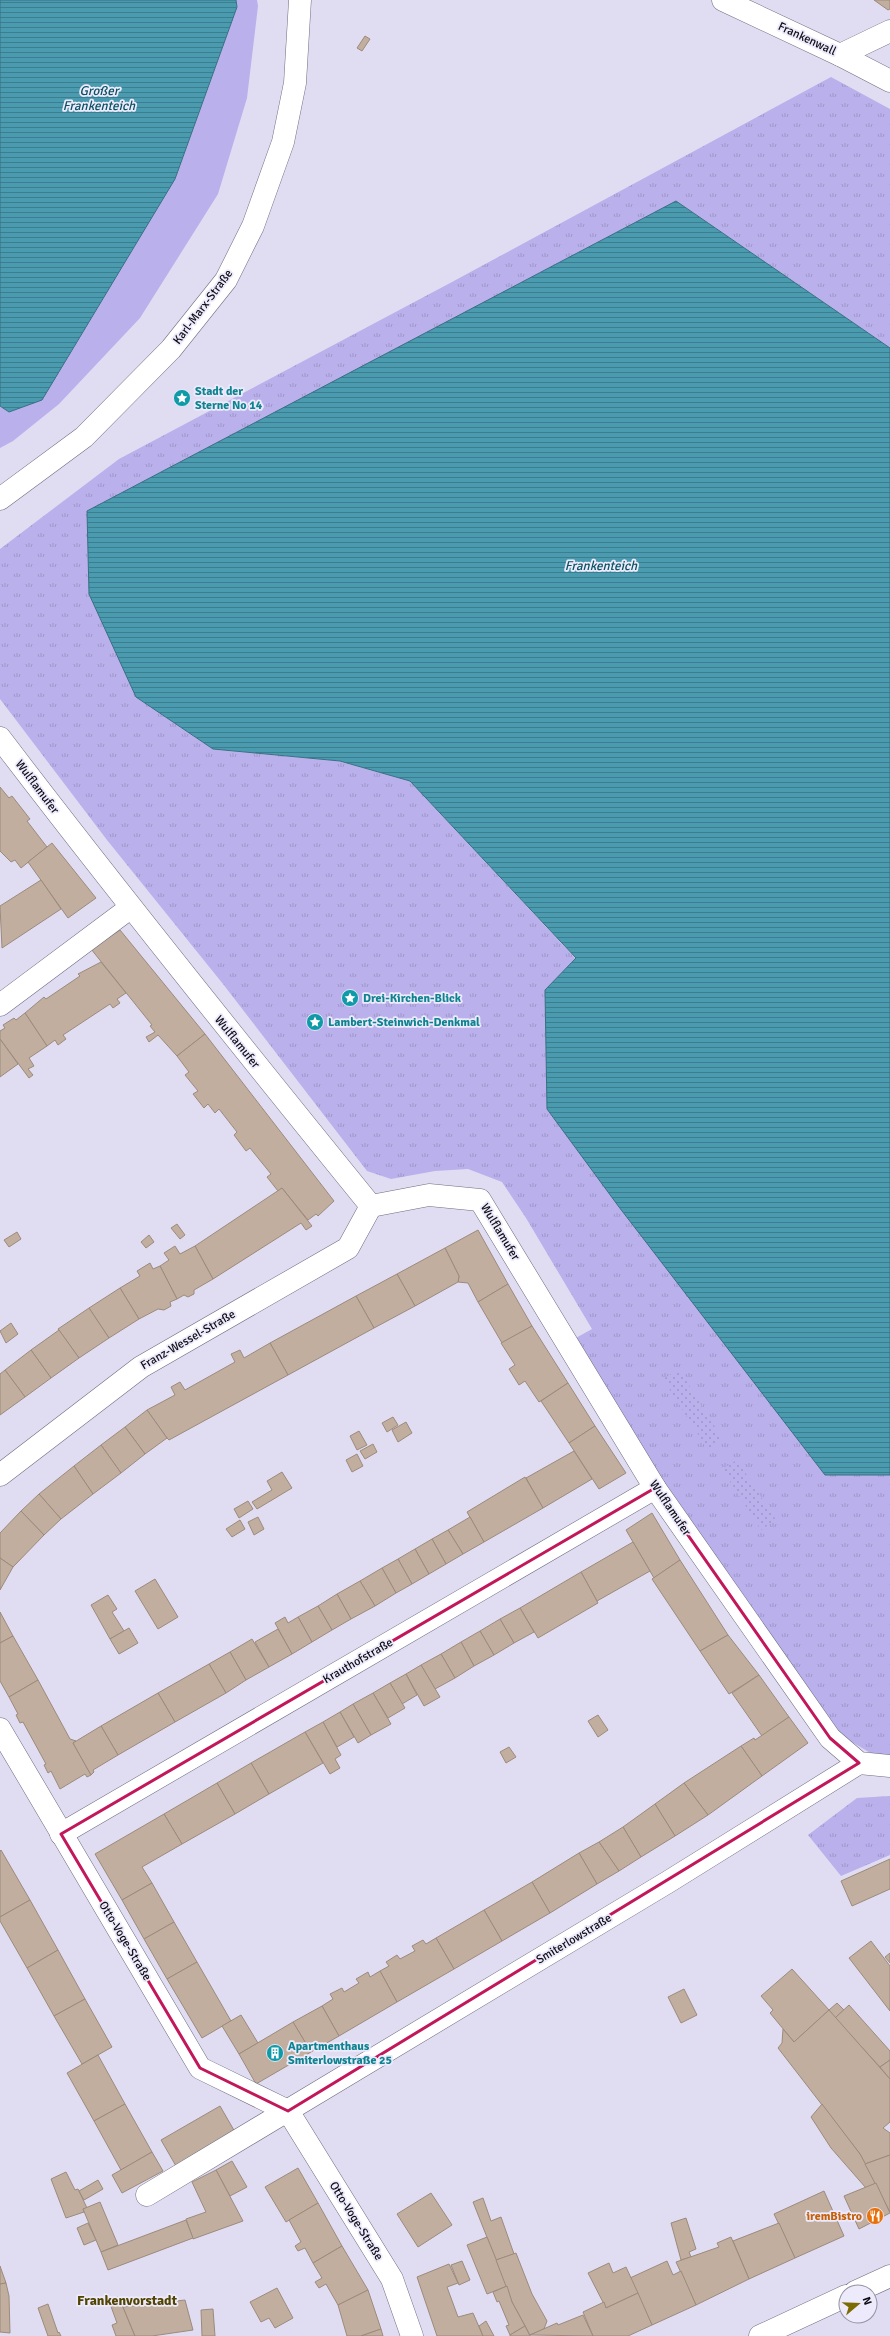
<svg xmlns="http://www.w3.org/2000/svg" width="890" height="2336" font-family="Signika,sans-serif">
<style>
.grass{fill:#bab0eb}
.park{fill:url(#park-tufts)}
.garden{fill:url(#garden-dots)}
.water{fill:url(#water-rules);stroke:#387182}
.building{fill:#c1ae9f;stroke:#9c8a7c}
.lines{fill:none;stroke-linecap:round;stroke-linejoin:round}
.street-casing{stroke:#6f6c80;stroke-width:23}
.secondary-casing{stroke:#6f6c80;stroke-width:23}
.street{stroke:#fff;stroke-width:22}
.secondary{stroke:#fff;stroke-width:22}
.marked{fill:none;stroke:#c2185b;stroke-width:3;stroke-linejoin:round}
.labels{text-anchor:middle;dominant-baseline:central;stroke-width:3.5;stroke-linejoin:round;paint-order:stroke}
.street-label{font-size:12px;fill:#0f0e15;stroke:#edeafc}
.culture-label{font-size:12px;font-weight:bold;fill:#0d838f;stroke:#edeafc;text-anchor:start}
.food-label{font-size:12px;font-weight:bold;fill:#c56008;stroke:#edeafc;text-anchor:end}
.water-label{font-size:13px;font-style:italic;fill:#0a5261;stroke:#edeafc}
.quarter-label{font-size:14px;font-weight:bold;fill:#504400;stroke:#edeafc}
</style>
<defs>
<pattern id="park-tufts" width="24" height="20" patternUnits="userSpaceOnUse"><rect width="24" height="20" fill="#bab0eb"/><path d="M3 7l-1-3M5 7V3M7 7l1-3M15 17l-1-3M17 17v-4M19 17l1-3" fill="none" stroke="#9f96c9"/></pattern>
<pattern id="garden-dots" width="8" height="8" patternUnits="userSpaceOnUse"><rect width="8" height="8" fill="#bab0eb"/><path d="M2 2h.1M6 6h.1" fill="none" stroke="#9f96c9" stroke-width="1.8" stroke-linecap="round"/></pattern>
<pattern id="water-rules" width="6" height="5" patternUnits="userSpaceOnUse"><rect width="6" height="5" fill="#4a9bb0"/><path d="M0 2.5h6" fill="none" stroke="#3c7d8e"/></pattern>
</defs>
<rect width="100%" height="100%" fill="#e0ddf3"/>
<polygon class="grass" points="236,0 257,0 258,6 247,98 218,194 140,318 59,404 13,441 0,448 0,406 9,412 175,179 237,7"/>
<g class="park">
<polygon points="831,77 890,109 890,348 676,201 213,749 340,761 410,781 576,959 825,1475 890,1475 890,1756 877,1757 832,1730 660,1495 574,1339 592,1329 526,1218 502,1182 468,1169 435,1171 391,1179 367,1171 223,984 107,840 0,699 0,549 119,459 452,282"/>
<polygon points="890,1796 890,1855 841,1876 808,1835 857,1798"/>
</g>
<g class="garden">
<polygon points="679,1369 723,1440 708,1450 663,1379"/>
<polygon points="737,1460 776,1520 761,1530 722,1469"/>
</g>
<g class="water">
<polygon points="0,0 236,0 237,7 175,179 42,400 9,412 0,406"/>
<polygon points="676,201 890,348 890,1475 825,1475 619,1207 547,1109 545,990 576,958 410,781 340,761 213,749 136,697 89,594 87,511"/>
</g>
<g class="building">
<polygon points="874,0 890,0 890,9 888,10"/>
<polygon points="365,36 370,39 362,51 357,48"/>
<polygon points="0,787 9,798 12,796 30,819 27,821 47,847 21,868 15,860 11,862 0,851"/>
<polygon points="52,843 96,898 68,918 28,862"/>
<polygon points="41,880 61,909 2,948 0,906"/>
<polygon points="120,930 205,1034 177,1056 158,1035 149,1042 146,1037 155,1032 150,1026 152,1025 91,949"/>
<polygon points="101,962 126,993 117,999 120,1003 113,1008 110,1004 63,1035 66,1039 58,1045 55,1040 47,1046 25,1013 44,997 46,999 80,976 78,974"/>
<polygon points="25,1013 47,1046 29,1058 34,1066 28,1069 33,1075 29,1078 0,1039 0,1031 5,1028 3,1025 14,1018 16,1020"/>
<polygon points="205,1034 334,1201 318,1216 316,1214 308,1220 282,1188 278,1191 267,1177 271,1174 250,1148 246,1151 234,1135 237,1132 219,1109 215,1113 208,1104 204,1108 193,1094 198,1091 185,1075 189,1072 177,1056"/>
<polygon points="0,1039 18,1064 0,1077"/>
<polygon points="282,1188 312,1226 306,1230 301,1223 213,1279 195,1246"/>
<polygon points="177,1224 185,1235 180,1239 171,1228"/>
<polygon points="478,1230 508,1284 478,1302 468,1283 458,1282 459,1276 445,1248"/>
<polygon points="17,1232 21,1239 9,1247 4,1240"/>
<polygon points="149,1235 154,1242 146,1248 141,1242"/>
<polygon points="175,1246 180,1254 195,1246 213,1279 194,1290 194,1294 188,1297 184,1295 177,1299 160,1266 169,1260 164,1253"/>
<polygon points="445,1248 459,1276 458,1282 415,1306 397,1274"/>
<polygon points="150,1263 153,1269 160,1266 177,1299 170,1302 171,1306 164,1310 158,1309 139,1319 120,1288 140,1276 137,1271"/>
<polygon points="397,1274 415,1306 374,1328 356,1296"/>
<polygon points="508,1284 532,1326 502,1343 478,1302"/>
<polygon points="120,1288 139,1319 109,1338 89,1308"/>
<polygon points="356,1296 374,1328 288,1375 270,1343"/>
<polygon points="89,1308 109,1338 79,1358 58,1329"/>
<polygon points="11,1323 18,1334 6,1343 0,1331"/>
<polygon points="532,1326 568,1383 539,1402 525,1381 519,1385 509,1369 515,1365 501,1343"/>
<polygon points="59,1330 79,1358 51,1378 31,1350"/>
<polygon points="270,1343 288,1375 169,1440 167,1438 147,1410 175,1395 171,1387 180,1382 185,1390 235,1362 231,1354 240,1350 244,1358"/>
<polygon points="31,1350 51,1378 25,1397 5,1370"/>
<polygon points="5,1370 25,1397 0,1415 0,1374"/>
<polygon points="568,1383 595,1426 569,1443 541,1401"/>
<polygon points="147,1410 167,1438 145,1454 125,1427"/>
<polygon points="393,1417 398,1425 387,1432 382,1423"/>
<polygon points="406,1422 412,1433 398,1442 392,1430"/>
<polygon points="595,1426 626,1473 599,1489 569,1443"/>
<polygon points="125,1427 145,1454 121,1473 101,1445"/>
<polygon points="359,1431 367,1445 357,1450 350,1436"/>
<polygon points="373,1444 377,1452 365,1459 360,1451"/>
<polygon points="101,1445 121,1473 93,1494 74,1466"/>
<polygon points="574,1451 592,1479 543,1508 526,1478"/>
<polygon points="357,1454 363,1466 352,1472 346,1460"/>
<polygon points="74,1466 93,1494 61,1519 39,1494"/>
<polygon points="282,1472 292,1488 257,1509 252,1502 272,1490 267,1481"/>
<polygon points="525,1477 543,1508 484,1542 467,1512"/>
<polygon points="39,1494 61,1519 44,1535 21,1511"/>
<polygon points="248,1501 253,1509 239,1518 234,1509"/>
<polygon points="21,1511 44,1535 13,1567 0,1558 0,1533"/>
<polygon points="652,1513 680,1560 654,1578 626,1530"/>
<polygon points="258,1517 264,1529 254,1535 248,1522"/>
<polygon points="470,1517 484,1542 463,1554 448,1530"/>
<polygon points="240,1520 245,1529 232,1537 226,1529"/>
<polygon points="448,1530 463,1554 446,1564 432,1539"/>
<polygon points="432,1539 446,1564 429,1574 415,1549"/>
<polygon points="633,1542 650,1571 597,1601 581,1572"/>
<polygon points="415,1549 429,1574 412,1584 398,1559"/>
<polygon points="0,1558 13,1567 0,1590"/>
<polygon points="398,1559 412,1584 396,1593 382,1568"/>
<polygon points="680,1560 728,1635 700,1651 652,1579"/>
<polygon points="382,1568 396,1593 375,1606 360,1581"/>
<polygon points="581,1572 598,1603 538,1638 520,1608"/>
<polygon points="155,1579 178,1617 158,1629 135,1591"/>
<polygon points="360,1581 375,1606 351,1619 337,1594"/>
<polygon points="337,1594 351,1619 332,1630 318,1606"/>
<polygon points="108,1595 117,1609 112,1612 124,1631 110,1639 91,1605"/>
<polygon points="318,1606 332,1630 312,1642 298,1617"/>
<polygon points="520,1608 534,1632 514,1643 500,1619"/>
<polygon points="0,1612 13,1636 0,1643"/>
<polygon points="285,1617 288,1623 298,1617 312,1642 292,1654 275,1623"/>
<polygon points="500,1619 514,1643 494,1655 480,1631"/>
<polygon points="129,1628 138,1643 119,1654 110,1639"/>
<polygon points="278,1629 292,1654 269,1667 255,1642"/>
<polygon points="480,1631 494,1655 474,1666 461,1642"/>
<polygon points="728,1635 759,1675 729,1694 700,1651"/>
<polygon points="13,1636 38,1680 9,1697 0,1681 0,1643"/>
<polygon points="252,1639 269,1667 246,1680 230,1652"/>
<polygon points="461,1642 474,1666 455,1678 441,1654"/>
<polygon points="230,1652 246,1680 226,1693 209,1664"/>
<polygon points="441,1654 455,1678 435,1689 421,1665"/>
<polygon points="209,1664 226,1693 175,1722 158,1693"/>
<polygon points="421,1665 440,1697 424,1706 406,1674"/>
<polygon points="406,1674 417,1695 402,1704 390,1683"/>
<polygon points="759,1675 789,1717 762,1736 732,1693"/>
<polygon points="38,1680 70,1739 76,1741 73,1743 91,1775 87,1777 85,1774 60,1789 51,1771 48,1773 44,1765 46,1764 23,1722 20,1723 16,1715 18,1714 9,1697"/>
<polygon points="390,1683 405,1708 388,1718 373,1693"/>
<polygon points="158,1693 175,1722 118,1755 101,1726"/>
<polygon points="373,1693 391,1724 371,1735 353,1704"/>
<polygon points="353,1704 371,1735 358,1743 340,1712"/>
<polygon points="340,1712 354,1737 337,1747 323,1722"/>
<polygon points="598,1715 608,1730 598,1737 588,1721"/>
<polygon points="789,1717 808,1743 762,1776 741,1746 754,1738 755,1740"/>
<polygon points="323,1722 341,1755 335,1759 340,1768 330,1774 305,1732"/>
<polygon points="101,1726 118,1755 93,1770 94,1772 91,1775 73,1743"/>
<polygon points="305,1732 323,1763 269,1794 251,1763"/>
<polygon points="741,1746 762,1776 708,1815 684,1783"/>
<polygon points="509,1747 516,1757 506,1763 500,1752"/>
<polygon points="251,1763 269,1794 235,1814 217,1783"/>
<polygon points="217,1783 235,1814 182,1844 164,1814"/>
<polygon points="684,1783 708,1815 675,1836 655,1804"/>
<polygon points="655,1804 675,1836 641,1857 623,1827"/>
<polygon points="164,1814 182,1844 142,1867 152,1883 122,1900 95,1854"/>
<polygon points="623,1827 641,1857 619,1871 599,1842"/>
<polygon points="599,1842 619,1871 597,1884 579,1853"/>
<polygon points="1,1850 30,1900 0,1917 0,1851"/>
<polygon points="579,1853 597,1884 550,1913 532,1882"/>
<polygon points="890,1859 890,1889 852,1906 841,1881"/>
<polygon points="532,1882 550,1913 502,1941 484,1910"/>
<polygon points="152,1883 174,1922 144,1939 122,1900"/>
<polygon points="30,1900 58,1950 27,1968 0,1921 0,1917"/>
<polygon points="484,1910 502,1941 454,1969 436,1938"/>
<polygon points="174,1922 197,1962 167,1979 144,1939"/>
<polygon points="436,1938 454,1969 397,2002 380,1971 389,1966 386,1962 397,1955 400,1959 415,1951 412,1946 423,1940 426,1944"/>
<polygon points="871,1941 890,1966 890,2011 849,1958"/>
<polygon points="58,1950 85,1999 54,2016 27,1968"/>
<polygon points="890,1953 890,1963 885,1957"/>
<polygon points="197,1962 231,2021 202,2038 167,1979"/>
<polygon points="792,1969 829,2010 794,2042 770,2013 773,2010 761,1996"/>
<polygon points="380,1971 397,2002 339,2036 322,2006 333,1999 330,1994 342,1988 344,1992 359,1983 356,1979 368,1972 370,1977"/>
<polygon points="684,1989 697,2015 681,2023 668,1997"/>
<polygon points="85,1999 112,2047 82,2064 54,2016"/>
<polygon points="837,2003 844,2010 835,2018 829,2010"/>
<polygon points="849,2005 890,2051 890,2060 880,2067 835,2018"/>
<polygon points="322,2006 339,2036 311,2052 293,2022"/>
<polygon points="829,2010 890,2079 890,2122 883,2128 890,2133 890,2155 865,2164 860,2154 778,2048 782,2043 783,2029 794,2042"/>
<polygon points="241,2015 258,2043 239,2054 222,2026"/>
<polygon points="293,2022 311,2052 256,2084 239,2054"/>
<polygon points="98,2055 125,2104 94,2121 67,2073"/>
<polygon points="890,2060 890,2079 880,2067"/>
<polygon points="125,2104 152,2152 121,2170 94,2121"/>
<polygon points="822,2104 860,2154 876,2183 866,2188 831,2148 811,2117"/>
<polygon points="220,2106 235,2132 176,2166 161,2140"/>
<polygon points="152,2152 163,2171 122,2193 112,2175"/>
<polygon points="890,2155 890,2212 865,2164"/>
<polygon points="232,2161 247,2187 230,2196 216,2170"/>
<polygon points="298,2168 318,2203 286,2222 265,2187"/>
<polygon points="216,2170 243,2221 193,2239 186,2219 206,2212 192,2182"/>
<polygon points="66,2172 75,2190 78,2189 87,2208 83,2209 84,2212 66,2218 51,2179"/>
<polygon points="98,2180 103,2189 84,2200 79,2191"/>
<polygon points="876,2183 890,2213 859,2229 844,2196"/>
<polygon points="824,2191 844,2236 795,2258 774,2214"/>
<polygon points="431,2193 452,2225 418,2247 397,2214"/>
<polygon points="483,2198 491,2221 501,2217 514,2254 496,2260 473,2202"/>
<polygon points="100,2202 118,2245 101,2252 83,2209"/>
<polygon points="318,2203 342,2246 313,2263 305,2248 298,2251 295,2246 301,2242 289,2220"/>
<polygon points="686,2218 696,2249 689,2252 691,2257 681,2260 671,2223"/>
<polygon points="186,2220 193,2238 108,2270 101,2252"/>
<polygon points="88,2223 96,2240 84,2245 77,2228"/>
<polygon points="779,2223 795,2258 749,2279 733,2241"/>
<polygon points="487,2237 507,2286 487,2294 467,2245"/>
<polygon points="731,2237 749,2279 696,2305 676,2262 719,2247 717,2243"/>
<polygon points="342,2246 368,2290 338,2305 326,2284 319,2288 315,2282 322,2278 313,2263"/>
<polygon points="516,2253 532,2294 547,2321 544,2329 530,2335 512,2302 496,2260"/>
<polygon points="462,2261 470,2280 459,2285 451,2265"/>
<polygon points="667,2261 673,2275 681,2271 696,2305 652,2325 630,2278"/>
<polygon points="609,2263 613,2273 626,2267 638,2293 606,2308 588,2273"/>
<polygon points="449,2264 458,2283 447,2287 458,2317 473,2313 483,2336 437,2336 417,2277"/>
<polygon points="0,2266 6,2283 0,2284"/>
<polygon points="6,2283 9,2296 10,2333 0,2332 0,2284"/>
<polygon points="507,2286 512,2302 525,2326 510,2335 506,2326 509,2325 499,2301 497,2302 493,2292"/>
<polygon points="277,2288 293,2318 275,2328 269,2318 261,2322 250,2302"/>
<polygon points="368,2290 381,2329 361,2336 347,2336 338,2305"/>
<polygon points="638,2293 652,2325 628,2336 593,2336 583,2312 604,2302 606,2308"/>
<polygon points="118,2297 123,2307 135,2336 116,2336 112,2325 117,2323 109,2301"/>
<polygon points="185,2300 193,2330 152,2336 135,2336 123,2307"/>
<polygon points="48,2304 58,2333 59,2332 61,2336 48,2336 38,2308"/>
<polygon points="213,2309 215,2336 202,2336 201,2310"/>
<polygon points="583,2315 593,2336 530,2335 557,2323 558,2325"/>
<polygon points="486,2321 494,2336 483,2336 479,2326"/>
<polygon points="525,2326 530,2336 510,2336 510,2335"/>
<polygon points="381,2329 383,2336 361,2336"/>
</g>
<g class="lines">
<g class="street-casing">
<g id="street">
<polyline points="840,55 890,31"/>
<path d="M 0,738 C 121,897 246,1052 371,1206 L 429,1195 L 480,1200 L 655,1488 L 830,1738 L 859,1763 L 890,1766"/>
<polyline points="0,1005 130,908"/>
<polyline points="0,1475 141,1367 348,1248 371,1206"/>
<polyline points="0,1729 200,2068 288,2111 392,2279 412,2336"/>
<polyline points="61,1834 655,1488"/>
<polyline points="147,2195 668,1882 859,1763"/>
</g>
</g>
<g class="secondary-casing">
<g id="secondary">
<polyline points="723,0 840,55 890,81"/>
<polyline points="0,499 84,437 171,349 226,280 253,226 283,142 295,83 300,0"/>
<polyline points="855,2292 890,2276"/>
<polyline points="760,2336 846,2296"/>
</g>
</g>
<use href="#street" class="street"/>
<use href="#secondary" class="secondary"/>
</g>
<path class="marked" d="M 655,1488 L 830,1738 L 859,1763 L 288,2111 L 200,2068 L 61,1834 Z"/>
<defs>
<g id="sight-disc" transform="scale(0.9)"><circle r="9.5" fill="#0f9aa8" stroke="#edeafc"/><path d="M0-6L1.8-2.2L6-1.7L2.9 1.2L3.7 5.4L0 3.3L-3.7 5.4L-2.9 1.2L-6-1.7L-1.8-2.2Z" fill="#fff"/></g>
<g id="building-disc" transform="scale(0.9)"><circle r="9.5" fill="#0f9aa8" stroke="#edeafc"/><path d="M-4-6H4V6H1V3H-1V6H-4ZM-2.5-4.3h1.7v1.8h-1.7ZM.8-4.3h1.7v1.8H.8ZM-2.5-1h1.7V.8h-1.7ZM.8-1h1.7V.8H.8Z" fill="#fff"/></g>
<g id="restaurant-disc" transform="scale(0.9)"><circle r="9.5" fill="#e8710a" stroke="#edeafc"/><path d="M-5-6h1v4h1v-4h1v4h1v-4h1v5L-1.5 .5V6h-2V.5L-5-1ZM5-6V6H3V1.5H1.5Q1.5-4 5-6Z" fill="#fff"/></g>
</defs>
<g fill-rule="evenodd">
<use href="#sight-disc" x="182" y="398"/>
<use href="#sight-disc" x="350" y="998"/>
<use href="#sight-disc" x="315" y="1022"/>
<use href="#building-disc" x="275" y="2053"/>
<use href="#restaurant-disc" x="875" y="2216"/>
</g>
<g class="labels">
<g class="street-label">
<text transform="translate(807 39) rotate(25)">Frankenwall</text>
<text transform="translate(203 307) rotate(-53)">Karl-Marx-Straße</text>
<text transform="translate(37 787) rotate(53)">Wulflamufer</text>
<text transform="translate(237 1042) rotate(51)">Wulflamufer</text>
<text transform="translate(500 1232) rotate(59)">Wulflamufer</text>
<text transform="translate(188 1340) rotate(-30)">Franz-Wessel-Straße</text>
<text transform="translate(670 1508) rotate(56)">Wulflamufer</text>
<text transform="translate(358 1661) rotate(-30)">Krauthofstraße</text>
<text transform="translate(574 1939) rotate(-31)">Smiterlowstraße</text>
<text transform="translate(125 1941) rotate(59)">Otto-Voge-Straße</text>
<text transform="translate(356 2221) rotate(58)">Otto-Voge-Straße</text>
</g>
<g class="culture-label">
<text x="195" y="391">Stadt der<tspan x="195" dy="14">Sterne No 14</tspan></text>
<text x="363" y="998">Drei-Kirchen-Blick</text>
<text x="328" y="1022">Lambert-Steinwich-Denkmal</text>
<text x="288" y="2046">Apartmenthaus<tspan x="288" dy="14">Smiterlowstraße 25</tspan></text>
</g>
<g class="food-label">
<text x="862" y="2216">iremBistro</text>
</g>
<g class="water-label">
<text x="99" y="91">Großer<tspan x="99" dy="15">Frankenteich</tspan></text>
<text x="601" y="566">Frankenteich</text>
</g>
<g class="quarter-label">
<text x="127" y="2300">Frankenvorstadt</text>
</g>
</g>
<g transform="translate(858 2304) rotate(71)"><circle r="19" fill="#edeafc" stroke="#9492a0"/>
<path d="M0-3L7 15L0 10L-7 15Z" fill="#7c6b03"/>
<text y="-6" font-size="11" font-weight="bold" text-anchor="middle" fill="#0f0e15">N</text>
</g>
</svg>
